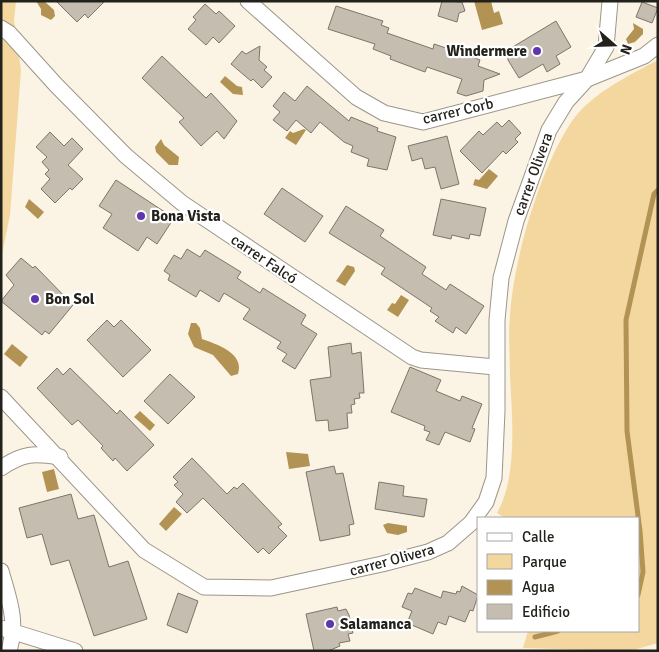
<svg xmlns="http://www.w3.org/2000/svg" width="659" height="652" font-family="Signika,sans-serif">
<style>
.green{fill:#f3d79f}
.water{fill:#b29354}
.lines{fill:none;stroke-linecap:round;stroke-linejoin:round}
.stream{stroke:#b29354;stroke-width:5}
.building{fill:#c4bdb0;stroke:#7c7569}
.street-casing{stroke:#9c9689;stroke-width:17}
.street{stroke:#fff;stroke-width:15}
.poi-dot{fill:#6036ae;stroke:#fff;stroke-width:2}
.labels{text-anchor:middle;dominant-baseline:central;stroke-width:4.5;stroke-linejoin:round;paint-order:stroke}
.poi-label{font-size:15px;font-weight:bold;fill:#23211b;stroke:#fff;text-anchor:start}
.street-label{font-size:15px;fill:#23211b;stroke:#fff}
</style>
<rect width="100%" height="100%" fill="#fbf4e5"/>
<g class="green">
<polygon points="1,1 16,1 14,20 21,70 10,215 1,259"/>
<path d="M 658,60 L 658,643 L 630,651 L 523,648 L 528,631 L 638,631 L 638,518 L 505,518 L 497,513 C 518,476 512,418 510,375 C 510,356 508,335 510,315 C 514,257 540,169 572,121 C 592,93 628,76 658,60 Z"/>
</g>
<g class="water">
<polygon points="36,1 44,1 54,10 55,16 51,20 41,15 41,9"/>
<polygon points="474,1 491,1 494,13 499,11 503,24 482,30"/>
<polygon points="633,23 643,29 643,34 635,42 628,44 626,39 634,29"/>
<polygon points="225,76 237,86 242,87 243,95 233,94 220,82"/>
<polygon points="304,129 306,130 296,145 285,138 290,131 293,133"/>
<polygon points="161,139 164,145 179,157 178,165 169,165 156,152 155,147"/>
<polygon points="489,169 498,176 487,189 473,185 475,179 479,180"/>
<polygon points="29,199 44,212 38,219 25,207"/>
<polygon points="347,265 354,267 355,271 345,286 336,281"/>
<polygon points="401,295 409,300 398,317 387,310 392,303 395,304"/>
<path d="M 191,323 L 196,323 L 200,328 L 202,339 C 216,344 245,353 238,374 L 231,376 L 213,355 L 194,347 L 188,334 Z"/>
<polygon points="12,344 28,357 20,367 4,354"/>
<polygon points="140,411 155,425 150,431 134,417"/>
<polygon points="286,452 308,454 310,466 289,469"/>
<polygon points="54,469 59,489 47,492 42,472"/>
<polygon points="174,507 182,514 166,531 159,524"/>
<polygon points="388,523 407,526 407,532 398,535 387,533 383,525"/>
</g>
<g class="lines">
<g class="stream">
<polyline points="638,595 643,572 640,531 627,431 626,320 654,194 658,190"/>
<polyline points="535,637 558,631"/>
</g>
</g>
<g class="building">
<polygon points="56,1 105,1 88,18 85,14 77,22"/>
<polygon points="442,1 462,2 465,11 459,13 457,22 438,16"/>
<polygon points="642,2 658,8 652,23 636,17"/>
<polygon points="205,4 216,14 219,11 235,26 219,43 213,37 206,45 188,29 196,20 193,17"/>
<polygon points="336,6 383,21 381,25 389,28 387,33 433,49 434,44 470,56 480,60 478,66 500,74 484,80 483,91 466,96 457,93 462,79 427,67 425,72 390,59 391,56 373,49 375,44 328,29"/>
<polygon points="556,21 571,47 556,56 560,64 547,72 543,64 519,78 508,60 508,54 511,48"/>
<polygon points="260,46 259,60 267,67 264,70 272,77 262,88 253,79 251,81 231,64 242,51 246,54"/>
<polygon points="162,56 206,98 211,93 237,121 224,139 217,131 201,146 179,122 184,118 142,78"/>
<polygon points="307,86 349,121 351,117 378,128 377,131 396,137 387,170 367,166 369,159 351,152 353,146 344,142 320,122 311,133 296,120 287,131 273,120 280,112 273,106 284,92 295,101"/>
<polygon points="509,120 521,133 515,139 518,142 506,154 503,151 482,173 460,151 479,131 483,135 497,122 502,127"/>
<polygon points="50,132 64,146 72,138 83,149 68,165 83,179 72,190 70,188 55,203 41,189 50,179 45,174 49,170 42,162 47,157 36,147"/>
<polygon points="447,136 459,184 441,189 435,167 425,169 422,158 412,161 408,146"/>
<polygon points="116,180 174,218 157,244 147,237 138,251 103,228 112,214 99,206"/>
<polygon points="282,188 323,216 305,242 264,214"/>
<polygon points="441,199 486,208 480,236 470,234 469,239 452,235 451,239 433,235"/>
<polygon points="346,206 384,230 380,236 426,267 422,274 446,290 450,284 484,306 466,334 456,327 453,333 435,321 439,317 430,311 432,308 381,274 385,268 329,233"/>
<polygon points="187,249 200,257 205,250 241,272 237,278 260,293 263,288 306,315 301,324 317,334 295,369 282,361 287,354 277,348 281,342 243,319 250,309 224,293 219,302 200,290 196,297 168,280 170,275 164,271 174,255 181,259"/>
<polygon points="21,258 33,268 35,266 73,305 49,334 45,331 42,335 1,301 14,285 6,275"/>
<polygon points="107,320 114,327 121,320 151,350 123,377 87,340"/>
<polygon points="351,343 352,354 361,352 364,393 359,393 360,398 354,399 355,404 351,405 352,413 347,413 348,428 329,431 328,420 316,421 310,380 331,377 328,347"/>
<polygon points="410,367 441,380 436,391 460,401 462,396 482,404 472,428 475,429 470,442 445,432 439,445 426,440 430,432 424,430 425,426 391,412"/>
<polygon points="57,368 63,375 70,368 117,414 120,410 154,445 127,471 115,458 113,461 101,448 103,446 78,420 72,425 37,388"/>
<polygon points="170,374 195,397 168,424 144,401"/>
<polygon points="192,458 227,494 234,487 237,489 243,483 282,524 278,527 287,536 269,554 263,548 258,553 203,498 187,513 176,502 183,494 174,485 178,482 173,477"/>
<polygon points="334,466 336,474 343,473 354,524 349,525 350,535 320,541 306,472"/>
<polygon points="379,482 404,486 403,496 427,499 424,517 375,509"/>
<polygon points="71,494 78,519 94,515 109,567 128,561 147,619 94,636 69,560 51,565 42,534 27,538 19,508"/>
<polygon points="462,586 478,595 473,611 470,610 465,622 449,616 446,625 438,622 433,634 407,623 412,611 402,607 408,593 412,594 415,588 441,598 443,591 456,594 457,591 460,592"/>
<polygon points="178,593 198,601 187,633 167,625"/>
<polygon points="337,607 338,611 346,609 349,615 353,633 348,634 350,641 339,643 340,646 328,651 314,651 306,614"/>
</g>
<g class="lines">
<g class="street-casing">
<g id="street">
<polyline points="248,1 356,97 384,113 423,122 587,79 644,56 658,45"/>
<polyline points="1,28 9,33 56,85 126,156 182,203 412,357 421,360 495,367"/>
<polyline points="1,397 144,550 204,587 271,588 382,564 428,552 448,543 471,523 486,502 494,478 497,411 497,320 501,278 516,221 549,130 566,102 587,79 606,47 610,1"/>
<path d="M 1,468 C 23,453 34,453 60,457"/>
<path d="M 1,571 C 9,600 18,620 9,651"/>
<polyline points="1,628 75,651"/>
</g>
</g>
<use href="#street" class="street"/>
</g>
<g class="poi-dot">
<circle cx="537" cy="51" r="5"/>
<circle cx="141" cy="216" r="5"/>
<circle cx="35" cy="299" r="5"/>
<circle cx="330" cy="624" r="5"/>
</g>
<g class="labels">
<g class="poi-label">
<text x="527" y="51" text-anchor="end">Windermere</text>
<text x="151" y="216">Bona Vista</text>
<text x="45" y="299">Bon Sol</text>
<text x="340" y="624">Salamanca</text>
</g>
<g class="street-label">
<text transform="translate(458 111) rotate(-13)">carrer Corb</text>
<text transform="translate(533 174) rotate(-70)">carrer Olivera</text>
<text transform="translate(264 259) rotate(34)">carrer Falcó</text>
<text transform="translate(392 560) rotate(-15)">carrer Olivera</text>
</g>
</g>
<rect width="659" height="652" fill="none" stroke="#23211b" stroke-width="5"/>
<rect x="477" y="517" width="162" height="115" fill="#ffffff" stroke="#a7a6a4"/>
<rect x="487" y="533" width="25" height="8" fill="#ffffff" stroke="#a7a6a4"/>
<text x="522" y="542" font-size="15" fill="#23211b">Calle</text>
<rect x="487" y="554" width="25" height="15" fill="#f3d79f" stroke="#a7a6a4"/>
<text x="522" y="567" font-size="15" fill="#23211b">Parque</text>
<rect x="487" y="580" width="25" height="15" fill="#b29354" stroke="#a7a6a4"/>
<text x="522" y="592" font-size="15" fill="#23211b">Agua</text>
<rect x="487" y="604" width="25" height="15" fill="#c4bdb0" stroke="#a7a6a4"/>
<text x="522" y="617" font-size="15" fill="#23211b">Edificio</text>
<g transform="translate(614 45) rotate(110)" stroke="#ffffff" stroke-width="4" paint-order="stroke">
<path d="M0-4L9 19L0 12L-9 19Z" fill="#23211b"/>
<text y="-8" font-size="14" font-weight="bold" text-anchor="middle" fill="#23211b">N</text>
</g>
</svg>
